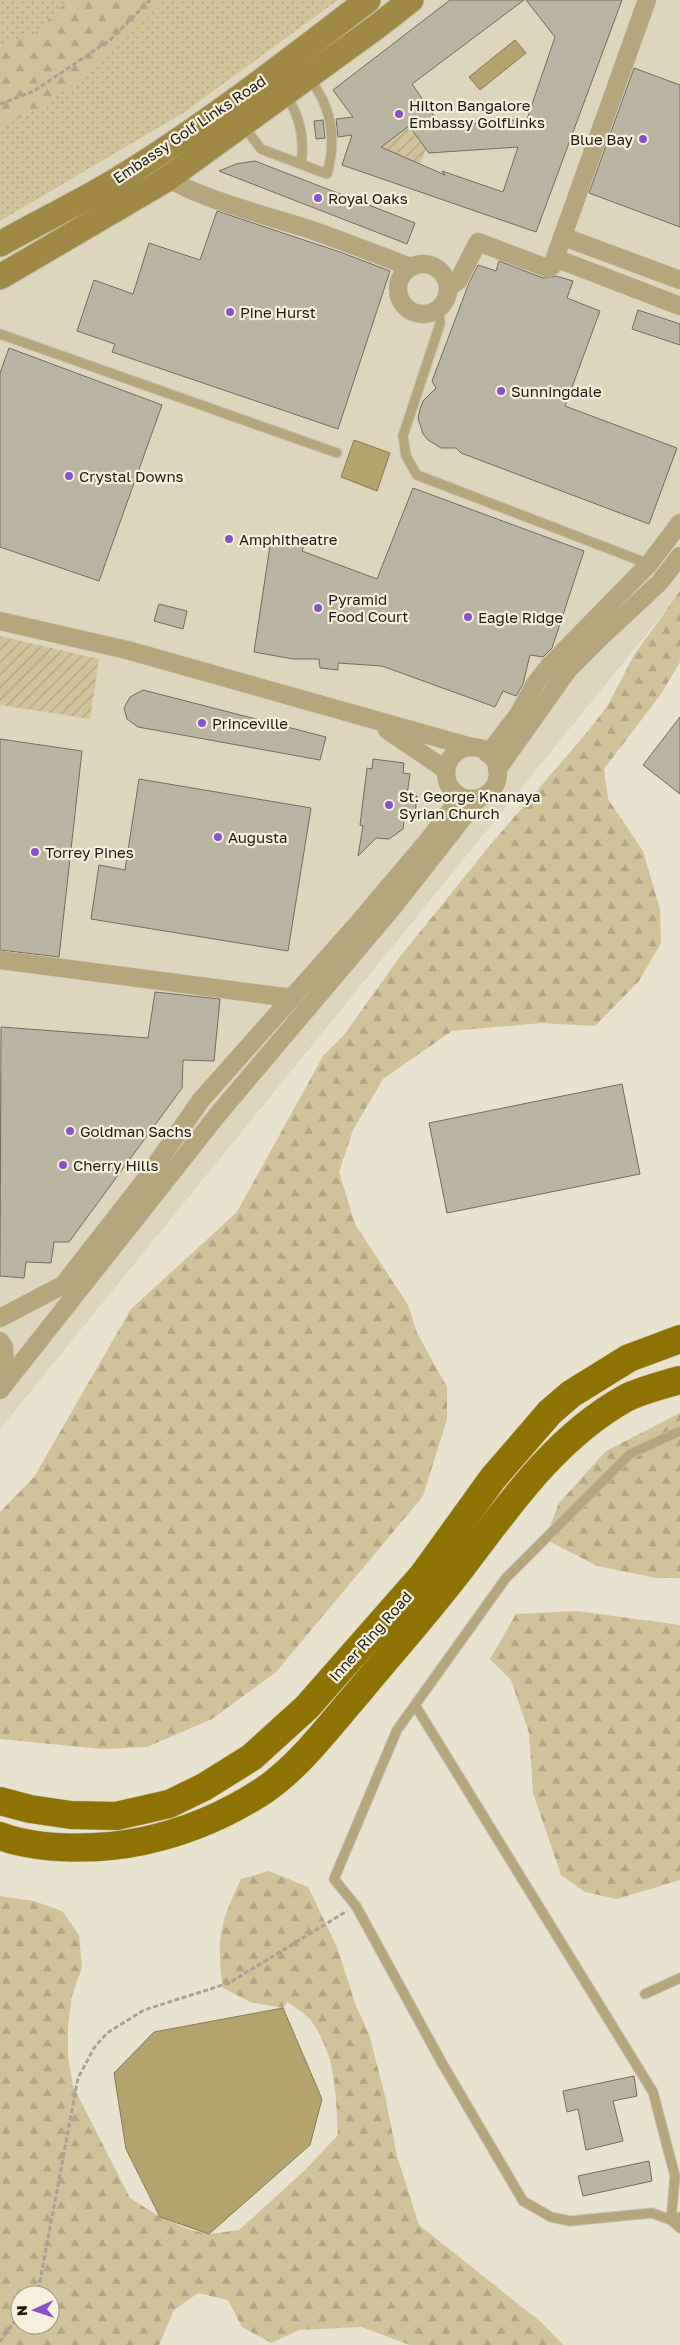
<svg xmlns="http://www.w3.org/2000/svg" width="680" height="2345" font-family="'Golos Text',sans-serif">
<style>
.built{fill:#ded6bc}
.grass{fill:url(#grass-dots)}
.forest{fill:url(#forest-firs);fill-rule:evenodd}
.garden{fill:url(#garden-furrows)}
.water{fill:#b5a36d;stroke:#877a52}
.building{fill:#bab5a3;stroke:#726c5c;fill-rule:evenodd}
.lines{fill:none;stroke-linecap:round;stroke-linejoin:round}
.lane-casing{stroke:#c3bead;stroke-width:11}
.street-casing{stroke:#c3bead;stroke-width:19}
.secondary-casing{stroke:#c3bead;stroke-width:27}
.primary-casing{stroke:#c3bead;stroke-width:29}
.path{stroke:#a8a494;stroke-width:3;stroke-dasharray:5 2.5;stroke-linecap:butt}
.lane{stroke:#b5a77b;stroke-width:9}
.street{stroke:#b5a77b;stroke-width:18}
.secondary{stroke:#9f8944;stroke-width:25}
.primary{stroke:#8f7302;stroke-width:28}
.poi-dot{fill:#8751c8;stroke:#f5efdc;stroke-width:2}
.labels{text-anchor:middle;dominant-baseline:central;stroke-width:4.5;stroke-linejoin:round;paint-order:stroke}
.poi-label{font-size:15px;fill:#1c1a13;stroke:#f5efdc;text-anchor:start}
.street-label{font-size:15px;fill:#1c1a13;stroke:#f5efdc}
</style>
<defs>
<pattern id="grass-dots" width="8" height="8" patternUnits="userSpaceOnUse" patternTransform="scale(1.25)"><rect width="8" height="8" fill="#d0c299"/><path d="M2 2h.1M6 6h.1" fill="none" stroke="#b2a683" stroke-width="1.8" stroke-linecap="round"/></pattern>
<pattern id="forest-firs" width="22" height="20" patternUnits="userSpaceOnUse" patternTransform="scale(1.25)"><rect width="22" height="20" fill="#d0c299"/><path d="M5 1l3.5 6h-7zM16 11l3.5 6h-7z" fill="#b2a683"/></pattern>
<pattern id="garden-furrows" width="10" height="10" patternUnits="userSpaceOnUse" patternTransform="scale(1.25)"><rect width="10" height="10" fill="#d0c299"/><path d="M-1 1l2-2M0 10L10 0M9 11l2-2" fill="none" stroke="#b2a683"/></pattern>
</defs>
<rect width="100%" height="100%" fill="#e8e2cf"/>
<polygon class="built" points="338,0 680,0 680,593 0,1429 0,221 185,112"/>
<polygon class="grass" points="0,0 338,0 185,112 0,221"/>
<g class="forest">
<polygon points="69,0 165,0 87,77 0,130 0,47 34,34"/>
<polygon points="680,591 680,662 661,694 604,769 608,799 643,851 660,909 661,943 639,981 595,1026 541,1023 452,1031 383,1079 353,1130 339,1172 355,1224 408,1305 417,1333 447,1387 447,1419 423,1496 276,1672 212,1719 147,1747 102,1749 0,1739 0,1512 34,1477 131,1309 237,1212 323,1056 344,1035 399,958 491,844 589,730 608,705 634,655"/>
<polygon points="680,1413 680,1578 656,1578 597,1566 545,1539 559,1503 606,1451"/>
<polygon points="577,1611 680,1625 680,1880 617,1899 585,1892 561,1875 533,1793 529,1733 511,1680 490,1659 516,1614"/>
<path d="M 269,1871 L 308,1887 L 337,1947 L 356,2006 L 369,2034 L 385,2096 L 397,2156 L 419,2225 L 542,2323 L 563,2345 L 410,2345 L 362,2327 L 299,2330 L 271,2343 L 242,2327 L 228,2300 L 198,2293 L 174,2310 L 159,2345 L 0,2345 L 0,1896 L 34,1901 L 62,1911 L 79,1935 L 82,1967 L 72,1996 L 68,2027 L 68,2057 L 73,2086 L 130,2198 L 160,2217 L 190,2230 L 209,2234 L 239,2230 L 304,2171 L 338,2135 C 336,2095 336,2056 312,2022 C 307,2014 295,2008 288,2002 L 283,2008 L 250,2002 L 223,1988 C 216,1939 220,1923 241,1879 ZM 20,2295 L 50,2295 L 50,2325 L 20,2325 Z"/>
</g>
<g class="garden">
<polygon points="409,126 426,149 420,164 381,147"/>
<polygon points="0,636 99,659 90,719 0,705"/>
</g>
<g class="water">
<polygon points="515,40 526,53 480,90 469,77"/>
<polygon points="354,440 390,453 377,491 341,477"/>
<polygon points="283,2008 322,2099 310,2145 209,2234 160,2217 126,2149 114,2073 154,2032"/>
</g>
<g class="building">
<path d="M 450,0 L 524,0 L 412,84 L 441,126 L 527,119 L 555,37 L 526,0 L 622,0 L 536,232 L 342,165 L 352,135 L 338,137 L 336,119 L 353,117 L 333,90 ZM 409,126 L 429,153 L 518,147 L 503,192 L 442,171 L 445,175 L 381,147 Z"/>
<polygon points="634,68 680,85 680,227 589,193"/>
<polygon points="323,120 325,138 316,139 314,121"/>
<polygon points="255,161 415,223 407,244 219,171 236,164"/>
<polygon points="217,211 340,252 390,271 338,429 112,352 115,344 77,331 94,280 133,294 149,243 200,260"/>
<polygon points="499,261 543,278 556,276 573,281 567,298 600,311 565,406 677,448 649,524 461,453 456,448 441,448 428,440 423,434 418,418 420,409 423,401 436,388 432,381 469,283 478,265 496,271"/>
<polygon points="638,310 680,324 680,345 632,329"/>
<polygon points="9,348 162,405 99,581 0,547 0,373"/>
<polygon points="413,488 584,551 552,648 543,657 530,655 523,684 516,696 503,691 495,707 382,666 338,663 338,670 320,668 319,659 293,659 254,652 271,539 305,542 302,551 377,579"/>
<polygon points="159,604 187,611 183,629 154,621"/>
<polygon points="143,690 326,737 320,760 138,727 127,719 124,708 130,697"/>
<polygon points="680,717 680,794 643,765"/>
<polygon points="0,739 82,751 59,957 0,950"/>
<polygon points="373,759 404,763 403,773 410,774 407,795 417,796 415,815 405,814 403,829 389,839 376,838 358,856 363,826 360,825 367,768 372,769"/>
<polygon points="139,779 311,808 288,951 91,919 99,865 125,870"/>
<polygon points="155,992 220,999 214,1061 183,1060 182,1088 69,1242 54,1242 51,1263 26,1262 24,1278 0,1276 1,1027 148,1038"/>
<polygon points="622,1084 640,1174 447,1213 429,1123"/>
<polygon points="634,2076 637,2096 613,2101 623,2141 586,2150 578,2109 567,2112 563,2091"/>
<polygon points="649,2161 652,2181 583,2196 578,2176"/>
</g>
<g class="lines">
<g class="lane-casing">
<g id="lane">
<path d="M 285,94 C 300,115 305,138 301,164"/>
<path d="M 243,125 L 261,149 L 327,174 C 337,138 332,106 308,77"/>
<polyline points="439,308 440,324 403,436 406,456 417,475 649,564"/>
<polyline points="0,334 337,453"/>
<polyline points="680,1431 630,1454 506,1578 397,1730 334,1879 356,1906 442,2063 523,2201 551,2217 570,2221 652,2213 671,2220 680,2228"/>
<polyline points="415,1705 653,2092 675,2176 671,2220 680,2217"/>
<polyline points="645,1994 680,1978"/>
</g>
</g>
<g class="street-casing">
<g id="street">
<path d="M 162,172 C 178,194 287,221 317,232 C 348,243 379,255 410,267"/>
<polyline points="564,237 680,280"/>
<polyline points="555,258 680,306"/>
<circle cx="423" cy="289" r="25"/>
<polyline points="448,288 458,281 478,242 547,268 552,266 647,0"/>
<polyline points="0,621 127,650 471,747"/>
<polyline points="387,730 446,770"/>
<circle cx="472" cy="773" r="26"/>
<polyline points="488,754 518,715 535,684 550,665 649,564 680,523"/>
<polyline points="497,770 568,670 601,637 660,582 680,556"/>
<polyline points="0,960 292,998"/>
<polyline points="0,1318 63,1285 145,1180 201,1100 359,922 430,838 461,797"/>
<polyline points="0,1341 4,1347 5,1384"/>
<polyline points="0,1390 219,1113 394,906 478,799"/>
</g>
</g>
<g class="secondary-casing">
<g id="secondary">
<path d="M 0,244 C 39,222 79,203 117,180 C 205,126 287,62 368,0"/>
<polyline points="0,277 167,179 375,28 411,0"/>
</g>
</g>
<g class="primary-casing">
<g id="primary">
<polyline points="0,1801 30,1809 71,1815 116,1816 169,1804 204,1787 252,1757 307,1707 423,1575 493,1478 550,1412 571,1394 629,1358 680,1339"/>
<path d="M 0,1836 C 40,1851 101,1850 143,1841 C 186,1832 226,1815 263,1791 C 300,1766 328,1727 357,1694 C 394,1649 433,1606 468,1559 C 513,1499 559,1435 626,1398 C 642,1390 663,1385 680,1380"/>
</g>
</g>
<g class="path">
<polyline points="0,104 34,91 110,40 150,0"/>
<polyline points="32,2295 39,2286 78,2078 94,2048 107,2033 144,2010 229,1983 347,1911"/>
<polyline points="0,2342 20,2313"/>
</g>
<use href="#lane" class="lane"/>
<use href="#street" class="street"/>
<use href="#secondary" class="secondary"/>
<use href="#primary" class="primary"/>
</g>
<g class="poi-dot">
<circle cx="399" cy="114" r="5"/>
<circle cx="643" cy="139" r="5"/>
<circle cx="318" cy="198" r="5"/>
<circle cx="230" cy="312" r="5"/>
<circle cx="501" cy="391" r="5"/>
<circle cx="69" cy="476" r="5"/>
<circle cx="229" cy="539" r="5"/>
<circle cx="318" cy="608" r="5"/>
<circle cx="468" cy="617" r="5"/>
<circle cx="202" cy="723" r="5"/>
<circle cx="389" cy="805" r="5"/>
<circle cx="218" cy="837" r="5"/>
<circle cx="35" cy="852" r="5"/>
<circle cx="70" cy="1131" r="5"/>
<circle cx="63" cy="1165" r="5"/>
</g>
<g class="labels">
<g class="poi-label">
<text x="409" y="105">Hilton Bangalore<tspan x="409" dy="17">Embassy GolfLinks</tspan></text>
<text x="633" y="139" text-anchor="end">Blue Bay</text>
<text x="328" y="198">Royal Oaks</text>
<text x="240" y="312">Pine Hurst</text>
<text x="511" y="391">Sunningdale</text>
<text x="79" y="476">Crystal Downs</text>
<text x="239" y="539">Amphitheatre</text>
<text x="328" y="599">Pyramid<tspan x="328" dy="17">Food Court</tspan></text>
<text x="478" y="617">Eagle Ridge</text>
<text x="212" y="723">Princeville</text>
<text x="399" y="796">St. George Knanaya<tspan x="399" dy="17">Syrian Church</tspan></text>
<text x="228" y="837">Augusta</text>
<text x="45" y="852">Torrey Pines</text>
<text x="80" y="1131">Goldman Sachs</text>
<text x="73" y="1165">Cherry Hills</text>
</g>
<g class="street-label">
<text transform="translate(189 129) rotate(-34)">Embassy Golf Links Road</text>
<text transform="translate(370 1636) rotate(-48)">Inner Ring Road</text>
</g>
</g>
<g transform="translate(35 2310) rotate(267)"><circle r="24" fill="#f5efdc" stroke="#9e9a8c"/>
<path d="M0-4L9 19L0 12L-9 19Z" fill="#8751c8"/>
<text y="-8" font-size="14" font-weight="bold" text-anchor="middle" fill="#1c1a13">N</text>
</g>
</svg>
